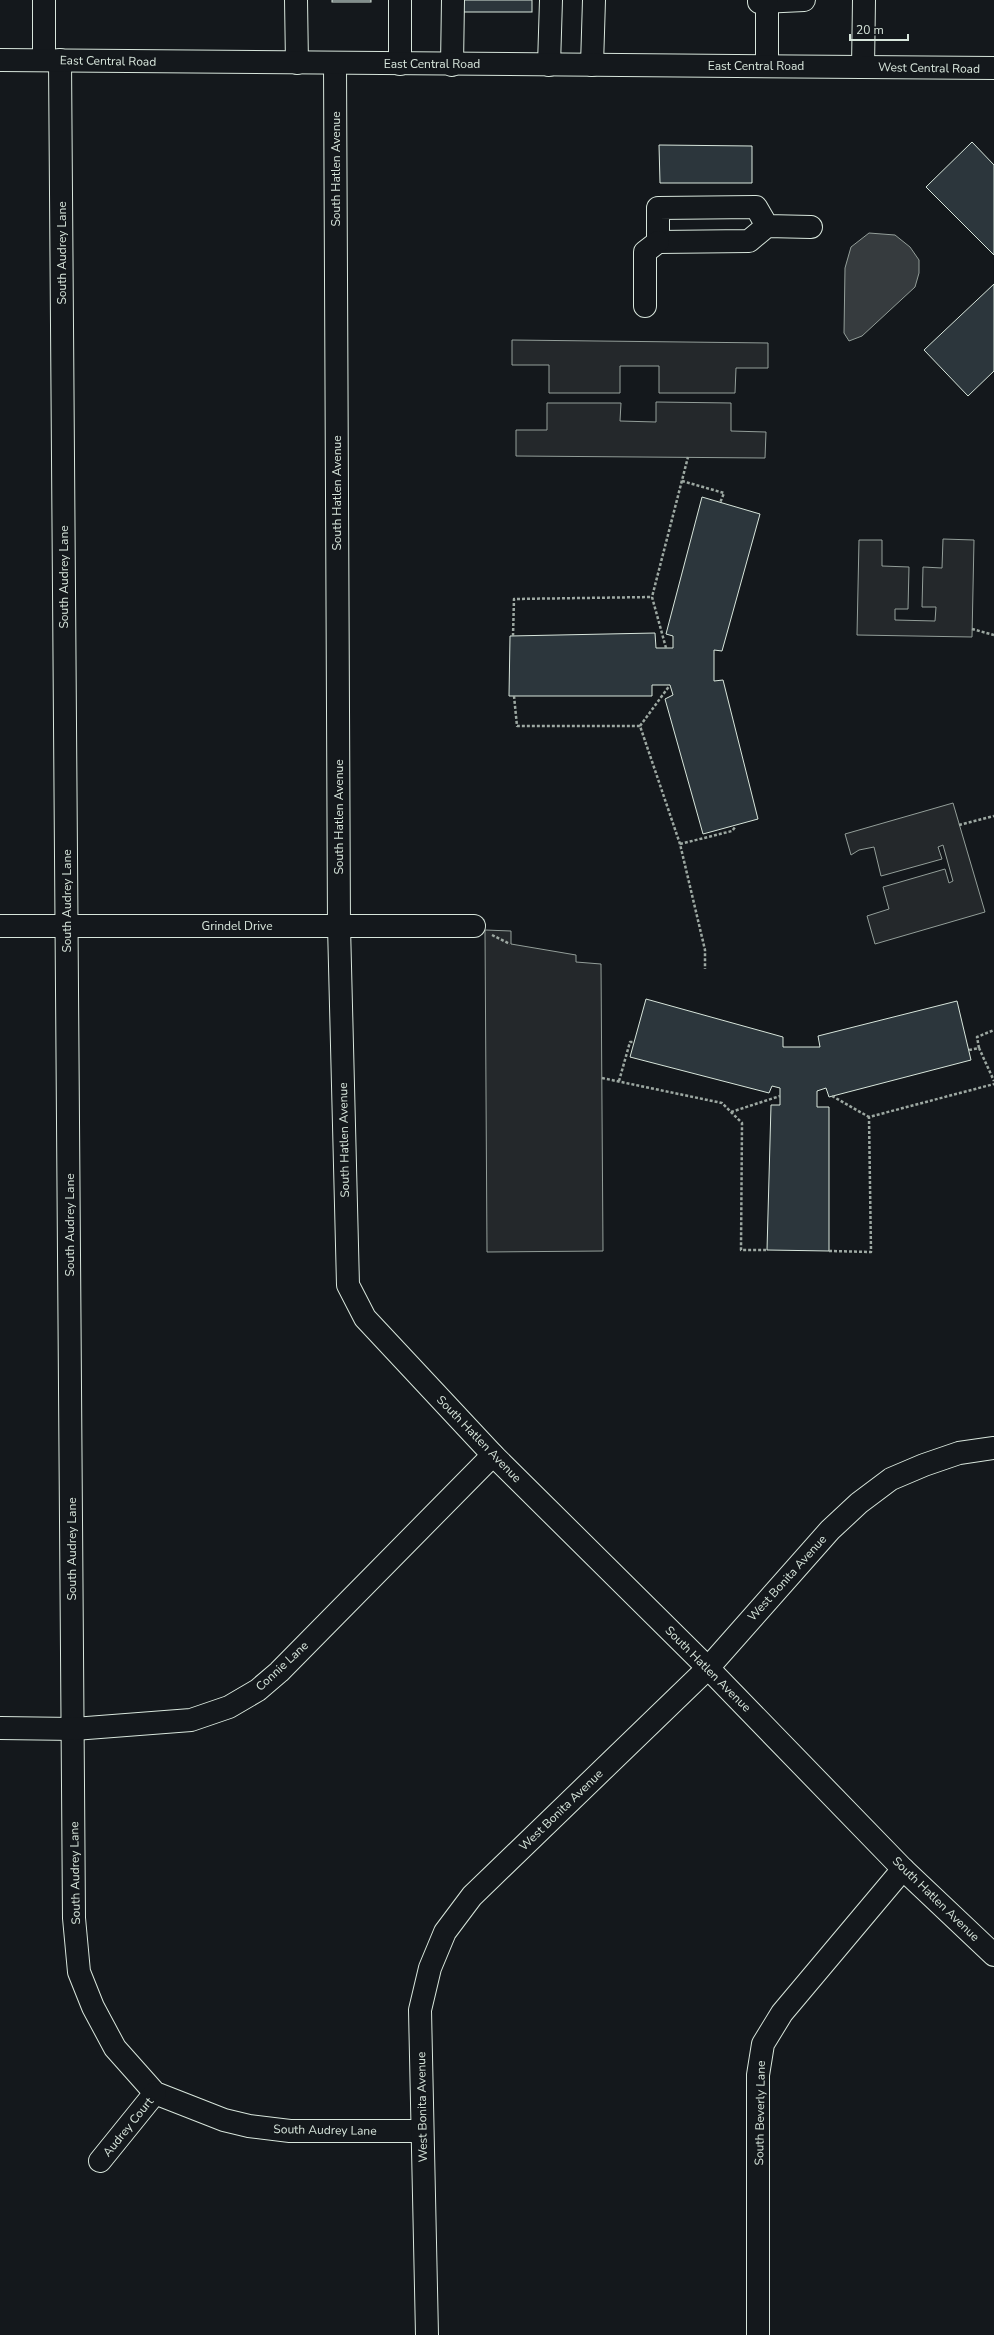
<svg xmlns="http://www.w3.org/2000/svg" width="994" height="2335" font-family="'Nunito Sans',sans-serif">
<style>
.parking{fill:#24282b;stroke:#939e99}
.water{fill:#363b3e;stroke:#939e99}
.building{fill:#2c363c;stroke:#d8e6dc}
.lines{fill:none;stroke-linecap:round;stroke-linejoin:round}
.minor-casing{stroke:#d8e6dc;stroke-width:24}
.major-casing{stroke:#d8e6dc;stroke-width:24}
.path{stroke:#9da8a2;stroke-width:2.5;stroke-dasharray:3 2;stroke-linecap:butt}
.minor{stroke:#14181c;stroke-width:22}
.major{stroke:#14181c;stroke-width:22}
.labels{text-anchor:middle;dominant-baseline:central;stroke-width:3;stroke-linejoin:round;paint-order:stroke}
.street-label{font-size:12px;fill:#d8e6dc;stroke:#14181c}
</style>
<rect width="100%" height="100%" fill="#14181c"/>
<g class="parking">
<polygon points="512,340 768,343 768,368 736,368 735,393 659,393 659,366 620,366 620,393 549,393 549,365 512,365"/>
<polygon points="656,402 731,403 731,431 766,432 765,458 516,456 516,430 547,430 547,403 621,403 620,421 656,422"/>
<polygon points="943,539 974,540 972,637 857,635 859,540 882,540 882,566 909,567 908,609 895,609 895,620 935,621 936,607 922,607 923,567 942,568"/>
<polygon points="953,803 985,912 875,944 867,916 889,909 883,887 945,869 949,883 953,881 943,845 938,847 942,859 881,876 874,847 859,850 851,855 845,834"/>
<polygon points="485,930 511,931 511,944 576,955 576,962 601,964 603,1251 487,1252"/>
</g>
<polygon class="water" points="869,233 895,235 910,247 919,260 919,273 915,287 862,336 849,341 844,333 845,268 851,247"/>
<g class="building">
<rect x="332" y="0" width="39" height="2"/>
<rect x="463" y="0" width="69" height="12"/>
<polygon points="972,142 994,165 994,255 926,187"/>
<polygon points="659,145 752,146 752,183 660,183"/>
<polygon points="994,284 994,371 968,396 924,350"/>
<polygon points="702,497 760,514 722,651 714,650 714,681 723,680 758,819 703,834 665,699 673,695 670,685 652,685 652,696 509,696 510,636 655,633 656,648 673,648 673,636 666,634"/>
<polygon points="646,999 783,1037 783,1047 820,1047 818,1036 957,1001 971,1060 829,1097 826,1088 817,1091 817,1107 829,1107 829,1251 767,1250 771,1105 780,1105 780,1088 772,1086 769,1093 630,1057"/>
</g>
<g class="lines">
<g class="minor-casing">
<g id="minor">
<polyline points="44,0 44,60"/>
<polyline points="296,0 297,63"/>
<polyline points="400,0 400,64"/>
<polyline points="759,0 759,2 804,0"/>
<polyline points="767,2 767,66"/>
<polyline points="60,60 74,1918 79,1972 93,2007 115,2048 155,2093 224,2120 249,2126 290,2131 422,2131"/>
<polyline points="335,64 339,926 348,1285 365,1318 493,1455 708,1668 903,1869 994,1955"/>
<polyline points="452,65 453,0"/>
<polyline points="549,65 551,0"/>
<polyline points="592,65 594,0"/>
<polyline points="863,67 864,0"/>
<polyline points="767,226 749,241 658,242 658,208 756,207 767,226 811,227"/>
<polyline points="645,306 645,252 658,242"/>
<polyline points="0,926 474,926"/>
<polyline points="0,1728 74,1729 191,1720 229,1707 258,1690 279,1672 493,1455"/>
<polyline points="100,2161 155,2093"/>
<polyline points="427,2335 420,2010 430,1968 445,1932 472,1896 708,1668 830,1530 859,1503 891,1479 924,1465 959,1453 994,1448"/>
<polyline points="758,2335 758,2075 763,2044 782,2013 903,1869"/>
</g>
</g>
<g class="major-casing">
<polyline id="major" points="0,60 994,68"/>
</g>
<g class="path">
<polyline points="682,481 724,493 720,503"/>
<polyline points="972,629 994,635"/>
<polyline points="513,636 514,599 652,597"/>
<polyline points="666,648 652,597 688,457"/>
<polyline points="514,696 517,726 640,726 680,844 705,950 705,969"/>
<polyline points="640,726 670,685"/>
<polyline points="959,825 994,816"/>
<polyline points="680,844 732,831 736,826"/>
<polyline points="492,935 510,944"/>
<polyline points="979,1048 977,1037 994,1030"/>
<polyline points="969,1050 979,1048 994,1081"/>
<polyline points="602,1078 722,1103 742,1123 741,1250 767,1250"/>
<polyline points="619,1081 630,1042 634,1042"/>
<polyline points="832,1096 869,1117"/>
<polyline points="731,1112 780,1096"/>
<polyline points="829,1251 871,1252 869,1117 994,1084"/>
</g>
<use href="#minor" class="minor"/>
<use href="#major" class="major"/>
</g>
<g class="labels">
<g class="street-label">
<text transform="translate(108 61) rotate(1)">East Central Road</text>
<text x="432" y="64">East Central Road</text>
<text x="756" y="66">East Central Road</text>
<text transform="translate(929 68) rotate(1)">West Central Road</text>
<text transform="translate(336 169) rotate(-90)">South Hatlen Avenue</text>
<text transform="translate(62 253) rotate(-90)">South Audrey Lane</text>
<text transform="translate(337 493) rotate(-90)">South Hatlen Avenue</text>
<text transform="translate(64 577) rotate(-90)">South Audrey Lane</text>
<text transform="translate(339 817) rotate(-90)">South Hatlen Avenue</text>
<text transform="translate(67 901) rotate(-90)">South Audrey Lane</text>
<text x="237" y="926">Grindel Drive</text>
<text transform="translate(344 1140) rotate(-91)">South Hatlen Avenue</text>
<text transform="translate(70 1225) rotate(-90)">South Audrey Lane</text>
<text transform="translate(479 1439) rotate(46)">South Hatlen Avenue</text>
<text transform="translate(72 1549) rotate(-90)">South Audrey Lane</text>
<text transform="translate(787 1578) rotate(-48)">West Bonita Avenue</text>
<text transform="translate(282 1666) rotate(-43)">Connie Lane</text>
<text transform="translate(708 1669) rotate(45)">South Hatlen Avenue</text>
<text transform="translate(561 1810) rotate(-44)">West Bonita Avenue</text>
<text transform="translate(75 1873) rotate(-91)">South Audrey Lane</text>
<text transform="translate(936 1899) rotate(44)">South Hatlen Avenue</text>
<text transform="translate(422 2107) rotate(-91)">West Bonita Avenue</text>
<text transform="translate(760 2113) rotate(-89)">South Beverly Lane</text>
<text transform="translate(128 2127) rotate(-51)">Audrey Court</text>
<text transform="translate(325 2130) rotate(1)">South Audrey Lane</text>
</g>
</g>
<path d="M850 34v6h58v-6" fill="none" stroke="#d8e6dc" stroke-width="2"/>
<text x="856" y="34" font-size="12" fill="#d8e6dc" stroke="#14181c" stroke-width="3" paint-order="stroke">20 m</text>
</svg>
